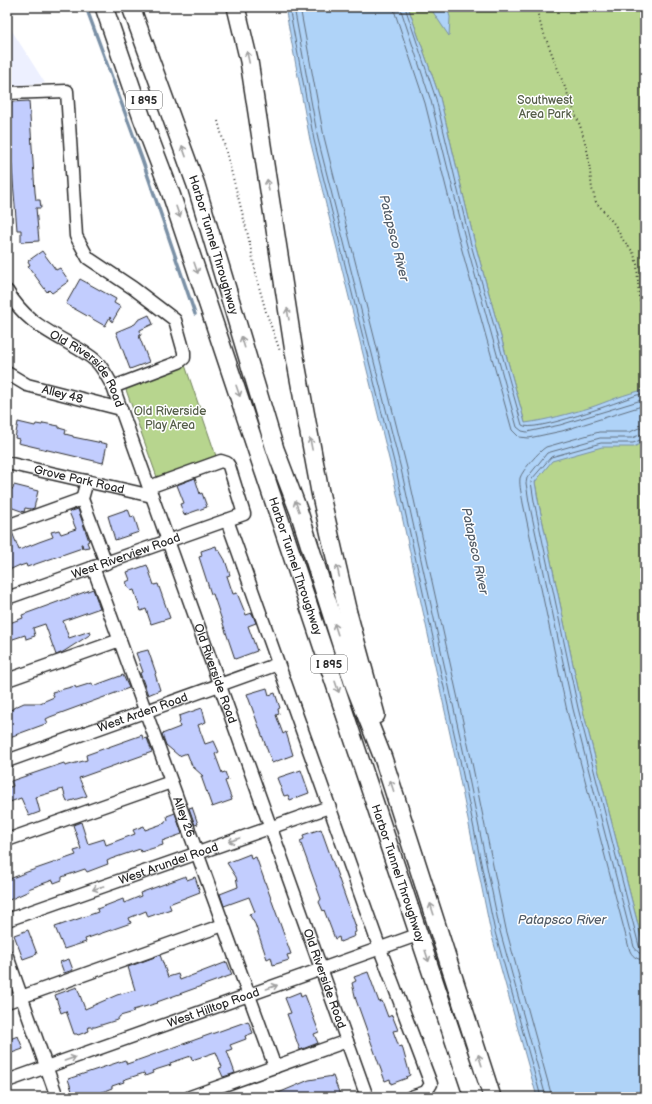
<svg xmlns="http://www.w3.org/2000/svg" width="652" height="1104" font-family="'Balsamiq Sans',sans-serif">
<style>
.built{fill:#edf0ff}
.green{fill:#b7d58e;stroke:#71805c}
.water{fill:#afd3f8;stroke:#7a90a6}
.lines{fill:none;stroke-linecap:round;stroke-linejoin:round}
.shore{stroke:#606e7d;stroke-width:1}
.stream{stroke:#7a90a6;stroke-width:3.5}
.building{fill:#c2cdfe;stroke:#2b2b2b}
.minor-casing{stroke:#2b2b2b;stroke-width:15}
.highway-casing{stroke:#2b2b2b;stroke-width:20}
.path{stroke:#2b2b2b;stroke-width:2;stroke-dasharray:1 3;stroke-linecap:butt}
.minor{stroke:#fff;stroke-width:12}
.highway{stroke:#fff;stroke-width:17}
.oneway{stroke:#a0a0a0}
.labels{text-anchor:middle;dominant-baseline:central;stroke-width:3;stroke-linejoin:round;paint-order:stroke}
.shield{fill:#fff;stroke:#6b6b6b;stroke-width:1}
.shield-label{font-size:11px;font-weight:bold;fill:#2b2b2b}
.park-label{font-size:12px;fill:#555e49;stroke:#fff}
.street-label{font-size:12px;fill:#2b2b2b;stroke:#fff}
.water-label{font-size:13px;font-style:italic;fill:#535d68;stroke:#fff}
</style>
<rect width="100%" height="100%" fill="#fff"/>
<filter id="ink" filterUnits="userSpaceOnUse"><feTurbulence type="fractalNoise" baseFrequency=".025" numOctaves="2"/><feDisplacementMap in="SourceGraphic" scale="8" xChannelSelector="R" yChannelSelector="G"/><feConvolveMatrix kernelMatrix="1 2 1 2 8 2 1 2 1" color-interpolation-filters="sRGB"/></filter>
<g filter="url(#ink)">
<polygon class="built" points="7,23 45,83 7,86"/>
<g class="green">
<polygon points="408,7 645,7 645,952 582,707 538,500 525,423 474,240 440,98"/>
<polygon points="185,365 216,456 158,480 125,387"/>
</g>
<g class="water">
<path d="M 285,7 L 408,7 L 440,98 L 474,240 L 525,423 C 547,420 568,414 589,408 C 607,402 626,393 645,390 L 645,441 L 634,447 L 602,447 L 552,461 L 535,482 L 538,500 L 582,707 L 645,952 L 645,1097 L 537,1097 L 491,933 L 456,761 L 392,471 L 310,140 Z"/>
<polygon points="432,7 447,7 450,17 449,36 433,12"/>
</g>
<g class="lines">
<g class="shore">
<polyline points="289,7 314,140 396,470 460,760 495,932 541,1097"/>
<polyline points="294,7 318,139 401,469 465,759 500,931 546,1097"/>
<polyline points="300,7 324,137 407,468 471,758 506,929 552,1097"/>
<polyline points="394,7 395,13 425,103 460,243 512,430 519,437 529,438 562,431 645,405"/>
<polyline points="400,7 431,101 466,242 517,427 522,431 527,432 560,425 645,399"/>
<path d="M 405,7 L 436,99 L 470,241 L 522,425 C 532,434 621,401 637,395 L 645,394"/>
<path d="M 645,427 L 639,428 L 630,432 L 599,432 L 546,447 C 539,451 522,471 520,478 C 519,486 522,496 523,503 L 567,711 L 629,948 C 631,956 637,960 645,960"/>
<polyline points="645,433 632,438 600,438 547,453 527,478 526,483 529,502 573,709 634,947 639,953 645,954"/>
<polyline points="645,438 633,443 601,443 551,457 532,479 531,482 534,501 578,708 639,946 641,949 645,949"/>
</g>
<polyline class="stream" points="86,7 142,159 195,314"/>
</g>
<g class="building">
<polygon points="29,101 35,192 36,200 40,200 41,208 36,208 39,241 21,242 21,230 17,230 7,107 11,107 11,102"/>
<polygon points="42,251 56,270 60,268 69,281 52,293 49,290 47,292 28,266 30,265 28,261"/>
<polygon points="80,279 116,299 114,303 121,307 112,322 110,317 105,326 66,304"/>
<polygon points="149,315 153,324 140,330 141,335 139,336 149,362 130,369 116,332 135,324 138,320"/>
<polygon points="18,422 35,426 36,424 42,425 43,423 59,426 59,428 66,430 65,434 73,436 73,437 107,444 103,463 18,443 19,439 15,438"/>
<polygon points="195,478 200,494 202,493 207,507 184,515 180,504 184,503 177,485"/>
<polygon points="14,485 38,491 34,508 31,509 25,508 24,512 7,506 7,487 13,489"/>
<polygon points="78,509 89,541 87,542 89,547 83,548 82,544 81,544 82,548 27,567 26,564 20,566 20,565 7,571 7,533 12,532 19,550 39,542 53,537 51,532 59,530 61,534 76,529 69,512"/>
<polygon points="128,509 131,517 134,516 139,532 115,540 108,516"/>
<polygon points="216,546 217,550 219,550 225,560 230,575 227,576 233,594 237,593 246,615 252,613 256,623 248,626 257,651 235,659 213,594 211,594 199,557 202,556 201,551"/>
<polygon points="147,565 154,585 158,584 170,618 151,624 146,609 141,611 134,590 131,591 129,589 126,582 130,580 127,572"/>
<polygon points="93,589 100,608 63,621 69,638 90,631 91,634 63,652 56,655 45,624 33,628 35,636 26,639 25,635 7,641 7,624 23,618 22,615"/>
<polygon points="148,650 156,673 155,674 160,690 148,695 140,673 143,672 136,653"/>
<polygon points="123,675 129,688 50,717 46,719 48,723 7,738 7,711 13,709 13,708 24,703 40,703 54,697 52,692 75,686 76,688 92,683 93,686"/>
<polygon points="267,688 269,695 275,693 280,708 278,709 279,714 276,715 283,734 286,732 293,755 272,763 247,694"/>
<polygon points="202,708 206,722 198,725 205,744 214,741 219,752 215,754 222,773 225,772 228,780 225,781 232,800 212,807 201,776 203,776 192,766 187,753 179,756 166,745 162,734 180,727 179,724 180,721 179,716"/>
<polygon points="142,735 143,739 147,738 152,752 79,778 87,796 67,802 63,789 36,797 40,812 29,816 21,798 7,803 7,788 13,786 11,781 64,763 65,766 87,760 86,755"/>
<polygon points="301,770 309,793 290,800 288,795 284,796 277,778"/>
<polygon points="192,807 198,824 195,825 189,808"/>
<polygon points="175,813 182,834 162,841 163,845 141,852 140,849 111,859 107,861 108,864 87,872 85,869 62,877 62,880 54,883 53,880 28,889 29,891 7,901 7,880 27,872 76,855 74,851 81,849 73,825 81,822 88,844 104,839 106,845 135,834 133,830 144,826 145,830 165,823 165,821 168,820 167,816"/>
<polygon points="321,829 356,927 355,927 356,932 354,933 355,936 340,942 339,937 335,939 324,910 323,911 319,902 321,899 300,841 304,839 303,835"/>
<polygon points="250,854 251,859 256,857 291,954 287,955 289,960 273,965 271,957 267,959 255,924 249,914 255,912 249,897 224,906 220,894 238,887 236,877 227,863"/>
<polygon points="186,876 187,880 195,877 200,892 169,904 171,909 148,917 146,911 129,918 131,923 85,939 86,942 64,949 55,927 98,912 97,909 123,899 124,903 141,896 140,893"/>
<polygon points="28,930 37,954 23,959 14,935"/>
<polygon points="160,955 168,977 178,974 180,980 227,962 232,975 157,1002 158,1003 133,1010 134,1012 120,1016 117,1020 95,1027 88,1027 89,1031 78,1035 77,1034 74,1034 66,1011 61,1013 55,995 77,987 85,1009 117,995 135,990 128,967"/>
<polygon points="69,959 73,970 64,973 60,962"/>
<polygon points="368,972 379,1002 382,1001 388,1017 392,1015 398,1030 393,1031 399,1047 402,1046 410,1075 406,1077 407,1078 391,1084 390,1079 385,1081 356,1000 352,983 356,981 354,977"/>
<polygon points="300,992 301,997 305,995 319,1032 314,1034 318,1043 300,1050 287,1014 291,1013 285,998"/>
<polygon points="248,1021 253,1033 245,1036 246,1039 230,1045 232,1049 227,1051 235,1073 223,1077 219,1068 222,1067 216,1052 192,1060 191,1056 170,1063 171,1065 152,1071 153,1073 145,1076 144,1073 123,1080 124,1082 112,1086 112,1088 94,1095 95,1097 74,1097 68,1079 125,1060 127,1064"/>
<polygon points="18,1036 23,1049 9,1054 7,1049 7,1040"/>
<polygon points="333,1076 340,1095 334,1097 269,1097 309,1080"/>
</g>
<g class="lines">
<g class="minor-casing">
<g id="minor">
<polyline points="7,93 67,91 76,236 88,258 133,288 175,320 184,352 184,358 179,362 113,387"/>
<path id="s1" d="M 7,291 C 24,319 42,328 70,344 C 79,349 88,354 96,361 C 103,368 108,378 113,387 L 367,1097"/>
<path id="s2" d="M 7,373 L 27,385 L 121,409"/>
<path id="s3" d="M 7,463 L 152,496"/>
<polyline points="87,481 82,499 106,563"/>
<polyline points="227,520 380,949 431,1084 426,1092"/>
<polyline points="7,526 82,499"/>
<path id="s4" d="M 93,567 L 275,1067"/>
<path id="s5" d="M 7,598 L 244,514 L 229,466 L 227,463 L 221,461 L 149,487"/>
<polyline points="7,680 120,640"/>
<path id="s6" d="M 7,761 L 278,664"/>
<polyline points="7,840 171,782"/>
<path id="s7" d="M 7,920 L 329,807"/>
<polyline points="7,956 57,1097"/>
<polyline points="7,1002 223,925"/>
<path id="s8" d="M 7,1081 L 420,934"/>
<polyline points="190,1097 347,1041"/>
<polyline points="411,1097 426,1092"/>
</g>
</g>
<g class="highway-casing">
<g id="highway">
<path id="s9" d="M 104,7 L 142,118 L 171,194 L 473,1097"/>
<path id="s10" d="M 131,7 L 196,185 L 275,449 L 299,512 L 353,682 L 383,758 L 492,1097"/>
<polyline points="236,7 249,61 294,352 320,492 348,613 376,715"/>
</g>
</g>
<g class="path">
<polyline points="536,7 541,26 582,131 588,154 592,189 596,202 615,225 623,240 633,252 637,264 639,298 645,311"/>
<polyline points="218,121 247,231 258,283 266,312 280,351"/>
<polyline points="639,425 645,433"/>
</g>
<use href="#minor" class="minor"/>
<use href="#highway" class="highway"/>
</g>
<defs><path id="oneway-shaft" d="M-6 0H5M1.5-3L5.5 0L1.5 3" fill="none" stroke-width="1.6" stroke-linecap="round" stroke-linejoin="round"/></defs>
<g class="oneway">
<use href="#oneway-shaft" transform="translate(248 57) rotate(-102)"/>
<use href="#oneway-shaft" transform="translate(184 151) rotate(-110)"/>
<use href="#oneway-shaft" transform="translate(268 185) rotate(-99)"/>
<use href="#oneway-shaft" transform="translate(178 212) rotate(71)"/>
<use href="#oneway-shaft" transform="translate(196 268) rotate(71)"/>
<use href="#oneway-shaft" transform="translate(288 314) rotate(-99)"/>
<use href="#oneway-shaft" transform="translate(243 342) rotate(-107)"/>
<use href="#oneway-shaft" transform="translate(238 391) rotate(71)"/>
<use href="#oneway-shaft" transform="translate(311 444) rotate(-101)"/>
<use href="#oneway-shaft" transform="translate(297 506) rotate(-111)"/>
<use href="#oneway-shaft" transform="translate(338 571) rotate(-103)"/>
<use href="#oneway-shaft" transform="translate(336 629) rotate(-108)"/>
<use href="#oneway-shaft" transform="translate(337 687) rotate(71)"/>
<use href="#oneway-shaft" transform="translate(392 786) rotate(-108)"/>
<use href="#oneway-shaft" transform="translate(234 840) rotate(161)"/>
<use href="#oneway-shaft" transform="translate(98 888) rotate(161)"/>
<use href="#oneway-shaft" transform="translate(432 909) rotate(-108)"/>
<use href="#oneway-shaft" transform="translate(427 956) rotate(72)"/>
<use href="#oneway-shaft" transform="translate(272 987) rotate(-19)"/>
<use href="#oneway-shaft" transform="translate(70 1059) rotate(-19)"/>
<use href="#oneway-shaft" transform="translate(480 1060) rotate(-108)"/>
</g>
</g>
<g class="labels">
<g class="shield">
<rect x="126" y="91" width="36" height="18" rx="3"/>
<rect x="311" y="655" width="36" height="18" rx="3"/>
</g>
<g class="shield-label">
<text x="144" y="100">I 895</text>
<text x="329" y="664">I 895</text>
</g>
<g class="park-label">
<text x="545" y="100">Southwest<tspan x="545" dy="14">Area Park</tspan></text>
<text x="170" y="411">Old Riverside<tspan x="170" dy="14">Play Area</tspan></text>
</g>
<g class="street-label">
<text stroke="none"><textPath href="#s10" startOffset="252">Harbor Tunnel Throughway</textPath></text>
<text stroke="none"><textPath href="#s1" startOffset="114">Old Riverside Road</textPath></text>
<text stroke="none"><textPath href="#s2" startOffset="60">Alley 48</textPath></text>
<text stroke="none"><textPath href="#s3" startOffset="74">Grove Park Road</textPath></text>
<text stroke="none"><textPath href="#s5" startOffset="126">West Riverview Road</textPath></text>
<text stroke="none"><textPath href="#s9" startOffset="591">Harbor Tunnel Throughway</textPath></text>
<text stroke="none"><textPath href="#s1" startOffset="450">Old Riverside Road</textPath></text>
<text stroke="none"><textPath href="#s6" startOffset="144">West Arden Road</textPath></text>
<text stroke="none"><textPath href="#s4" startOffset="266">Alley 26</textPath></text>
<text stroke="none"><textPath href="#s7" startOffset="171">West Arundel Road</textPath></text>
<text stroke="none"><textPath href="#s9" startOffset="915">Harbor Tunnel Throughway</textPath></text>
<text stroke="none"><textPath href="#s1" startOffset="774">Old Riverside Road</textPath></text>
<text stroke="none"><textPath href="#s8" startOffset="219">West Hilltop Road</textPath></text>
</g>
<g class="water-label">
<text transform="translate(394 238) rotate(76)">Patapsco River</text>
<text transform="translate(475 551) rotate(78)">Patapsco River</text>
<text x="562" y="920">Patapsco River</text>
</g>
</g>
<rect width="652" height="1104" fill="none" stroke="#fff" stroke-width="24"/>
<rect x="12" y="12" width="628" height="1080" fill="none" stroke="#2b2b2b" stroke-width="1.5" filter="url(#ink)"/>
</svg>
